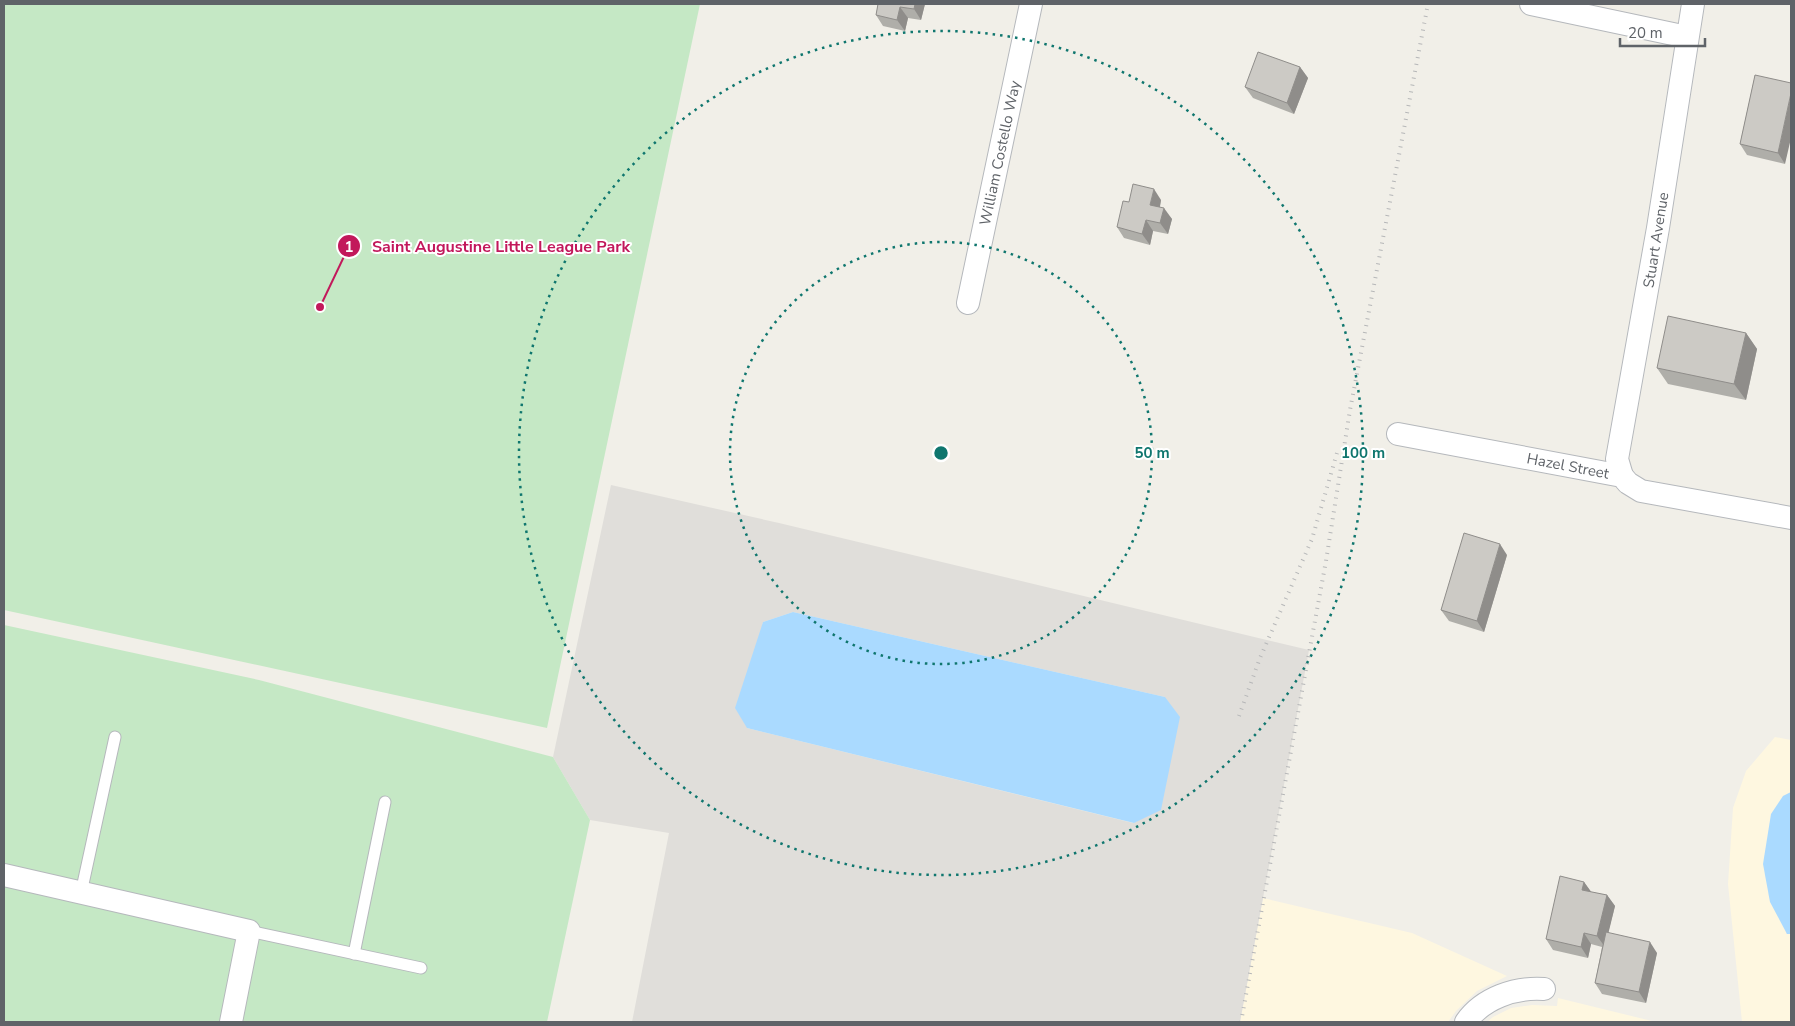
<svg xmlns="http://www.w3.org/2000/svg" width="1795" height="1026" font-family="'Nunito Sans',sans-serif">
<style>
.commercial{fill:#fef7e0}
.industrial{fill:#e0deda;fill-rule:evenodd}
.green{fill:#c5e8c5}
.water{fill:#aadaff}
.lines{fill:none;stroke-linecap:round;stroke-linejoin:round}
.lane-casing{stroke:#b5b8bc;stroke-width:13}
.street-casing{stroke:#b5b8bc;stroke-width:24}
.lane{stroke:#fff;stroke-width:11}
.street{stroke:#fff;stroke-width:22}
.rail{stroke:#b6b7b8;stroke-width:4;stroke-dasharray:1 6;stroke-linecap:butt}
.wall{fill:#afaea9}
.shaded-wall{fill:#8f8d8a}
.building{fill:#cccac5;stroke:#8f8d8a}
.ring{fill:none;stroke:#0f766e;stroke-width:2.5;stroke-dasharray:2.5 5}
.labels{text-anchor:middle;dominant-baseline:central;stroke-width:4;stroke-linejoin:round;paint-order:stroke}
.street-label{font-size:15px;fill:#5f6368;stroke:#fff}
.centre{fill:#0f766e;stroke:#fff;stroke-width:2.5}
.ring-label{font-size:15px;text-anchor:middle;font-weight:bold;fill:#0f766e;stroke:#fff;stroke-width:4;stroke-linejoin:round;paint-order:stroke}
.leader{fill:none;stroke:#c2185b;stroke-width:2}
.callout-dot{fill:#c2185b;stroke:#fff;stroke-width:2}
.mark-label{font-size:15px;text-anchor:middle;font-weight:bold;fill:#fff}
.callout-label{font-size:16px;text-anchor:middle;font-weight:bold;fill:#c2185b;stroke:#fff;stroke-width:4;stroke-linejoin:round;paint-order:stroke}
</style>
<rect width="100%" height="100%" fill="#f1efe8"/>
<g class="commercial">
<polygon points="1775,737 1791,740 1791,792 1783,796 1786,934 1791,934 1791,1022 1742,1022 1728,884 1733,808 1746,771"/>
<polygon points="1263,898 1412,933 1507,976 1477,991 1456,1011 1448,1022 1240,1022"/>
<polygon points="1558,998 1656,1022 1487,1022 1493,1017 1511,1008 1532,1005 1557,1006"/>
</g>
<path class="industrial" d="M 611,485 L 779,523 L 1309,650 L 1240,1022 L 632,1022 L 669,833 L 590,820 L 553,757 ZM 793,612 L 1165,697 L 1161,809 L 1133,823 L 747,728 L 763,622 Z"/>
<g class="green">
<polygon points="4,4 700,4 547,728 4,610"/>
<polygon points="4,625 259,680 553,757 590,820 547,1022 4,1022"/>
</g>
<g class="water">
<polygon points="793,612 1165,697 1180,717 1161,810 1134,823 747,728 735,708 763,622"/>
<polygon points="1791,792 1791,934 1787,934 1770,902 1763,864 1771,814 1783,796"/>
</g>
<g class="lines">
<g class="lane-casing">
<g id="lane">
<polyline points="81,893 115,737"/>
<polyline points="249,931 421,968"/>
<polyline points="354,954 385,802"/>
</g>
</g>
<g class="street-casing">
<g id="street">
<polyline points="1531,4 1687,37"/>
<polyline points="968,303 1031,4"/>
<polyline points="1398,434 1622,476 1628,483 1641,491 1791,518"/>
<polyline points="1622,476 1617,459 1658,228 1693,4"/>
<polyline points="4,875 249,931 231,1022"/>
<path d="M 1466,1022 C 1483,998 1515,987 1544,989"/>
</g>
</g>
<use href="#lane" class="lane"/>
<use href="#street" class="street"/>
<g class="rail">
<polyline points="1239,716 1260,658 1312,539 1337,453"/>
<polyline points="1241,1022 1326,561 1350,410 1428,4"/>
</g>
</g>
<g class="wall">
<polygon points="878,4 925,4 921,20 908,18 905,31 883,26 876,15"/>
<polygon points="1300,67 1308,78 1294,114 1253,98 1245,87"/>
<polygon points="1755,75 1785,164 1747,155 1740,144"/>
<polygon points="1161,200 1160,207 1172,219 1168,234 1153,231 1150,245 1124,238 1117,227"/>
<polygon points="1746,333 1757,349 1746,400 1668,384 1657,368"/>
<polygon points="1507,555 1484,632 1449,621 1441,610"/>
<polygon points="1584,882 1591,892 1607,895 1615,906 1608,933 1657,953 1646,1003 1602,994 1595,983 1602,947 1591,944 1588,958 1553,950 1546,939"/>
</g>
<g class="shaded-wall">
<polygon points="915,4 925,4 921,20 914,9"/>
<polygon points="900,7 908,18 905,31 897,20"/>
<polygon points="1300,67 1308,78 1294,114 1287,103"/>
<polygon points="1791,93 1791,138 1785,164 1778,153"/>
<polygon points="1154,189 1161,200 1158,216 1150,205"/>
<polygon points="1164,208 1172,219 1168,234 1160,223"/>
<polygon points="1146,220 1153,231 1150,245 1142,234"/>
<polygon points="1746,333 1757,349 1746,400 1734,384"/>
<polygon points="1500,544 1507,555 1484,632 1477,621"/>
<polygon points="1584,882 1592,893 1582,890"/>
<polygon points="1607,895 1615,906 1605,947 1597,936"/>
<polygon points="1584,933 1591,944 1588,958 1581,947"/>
<polygon points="1650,942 1657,953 1646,1003 1639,992"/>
</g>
<g class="building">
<polygon points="878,4 915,4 914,9 900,7 897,20 876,15"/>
<polygon points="1258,52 1300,67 1287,103 1245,87"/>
<polygon points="1755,75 1791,83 1791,93 1778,153 1740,144"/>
<polygon points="1133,184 1154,189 1150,205 1164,208 1160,223 1146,220 1142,234 1117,227 1123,201 1129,202"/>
<polygon points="1668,316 1746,333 1734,384 1657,368"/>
<polygon points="1464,533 1500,544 1477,621 1441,610"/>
<polygon points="1560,876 1584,882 1582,890 1607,895 1597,936 1584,933 1581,947 1546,939"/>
<polygon points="1606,932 1650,942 1639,992 1595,983"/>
</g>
<g class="ring">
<circle cx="941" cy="453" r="211"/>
<circle cx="941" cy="453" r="422"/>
</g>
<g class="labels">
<g class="street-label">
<text transform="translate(1000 153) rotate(-78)">William Costello Way</text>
<text transform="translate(1656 240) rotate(-81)">Stuart Avenue</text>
<text transform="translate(1568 466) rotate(11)">Hazel Street</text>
</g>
</g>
<circle cx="941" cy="453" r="8" class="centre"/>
<g class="ring-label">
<text x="1152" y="458">50 m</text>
<text x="1363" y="458">100 m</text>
</g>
<path class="leader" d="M320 307L349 246"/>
<g class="callout-dot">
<circle cx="320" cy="307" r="5"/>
<circle cx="349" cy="246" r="12"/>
</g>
<g class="mark-label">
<text x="349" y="252">1</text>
</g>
<g class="callout-label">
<text x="501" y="252">Saint Augustine Little League Park</text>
</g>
<rect width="1795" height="1026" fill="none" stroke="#5f6368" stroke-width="10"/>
<path d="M1620 38v8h85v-8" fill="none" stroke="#5f6368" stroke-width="2.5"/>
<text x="1628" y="38" font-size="15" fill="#5f6368" stroke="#ffffff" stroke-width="4" paint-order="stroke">20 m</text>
</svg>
